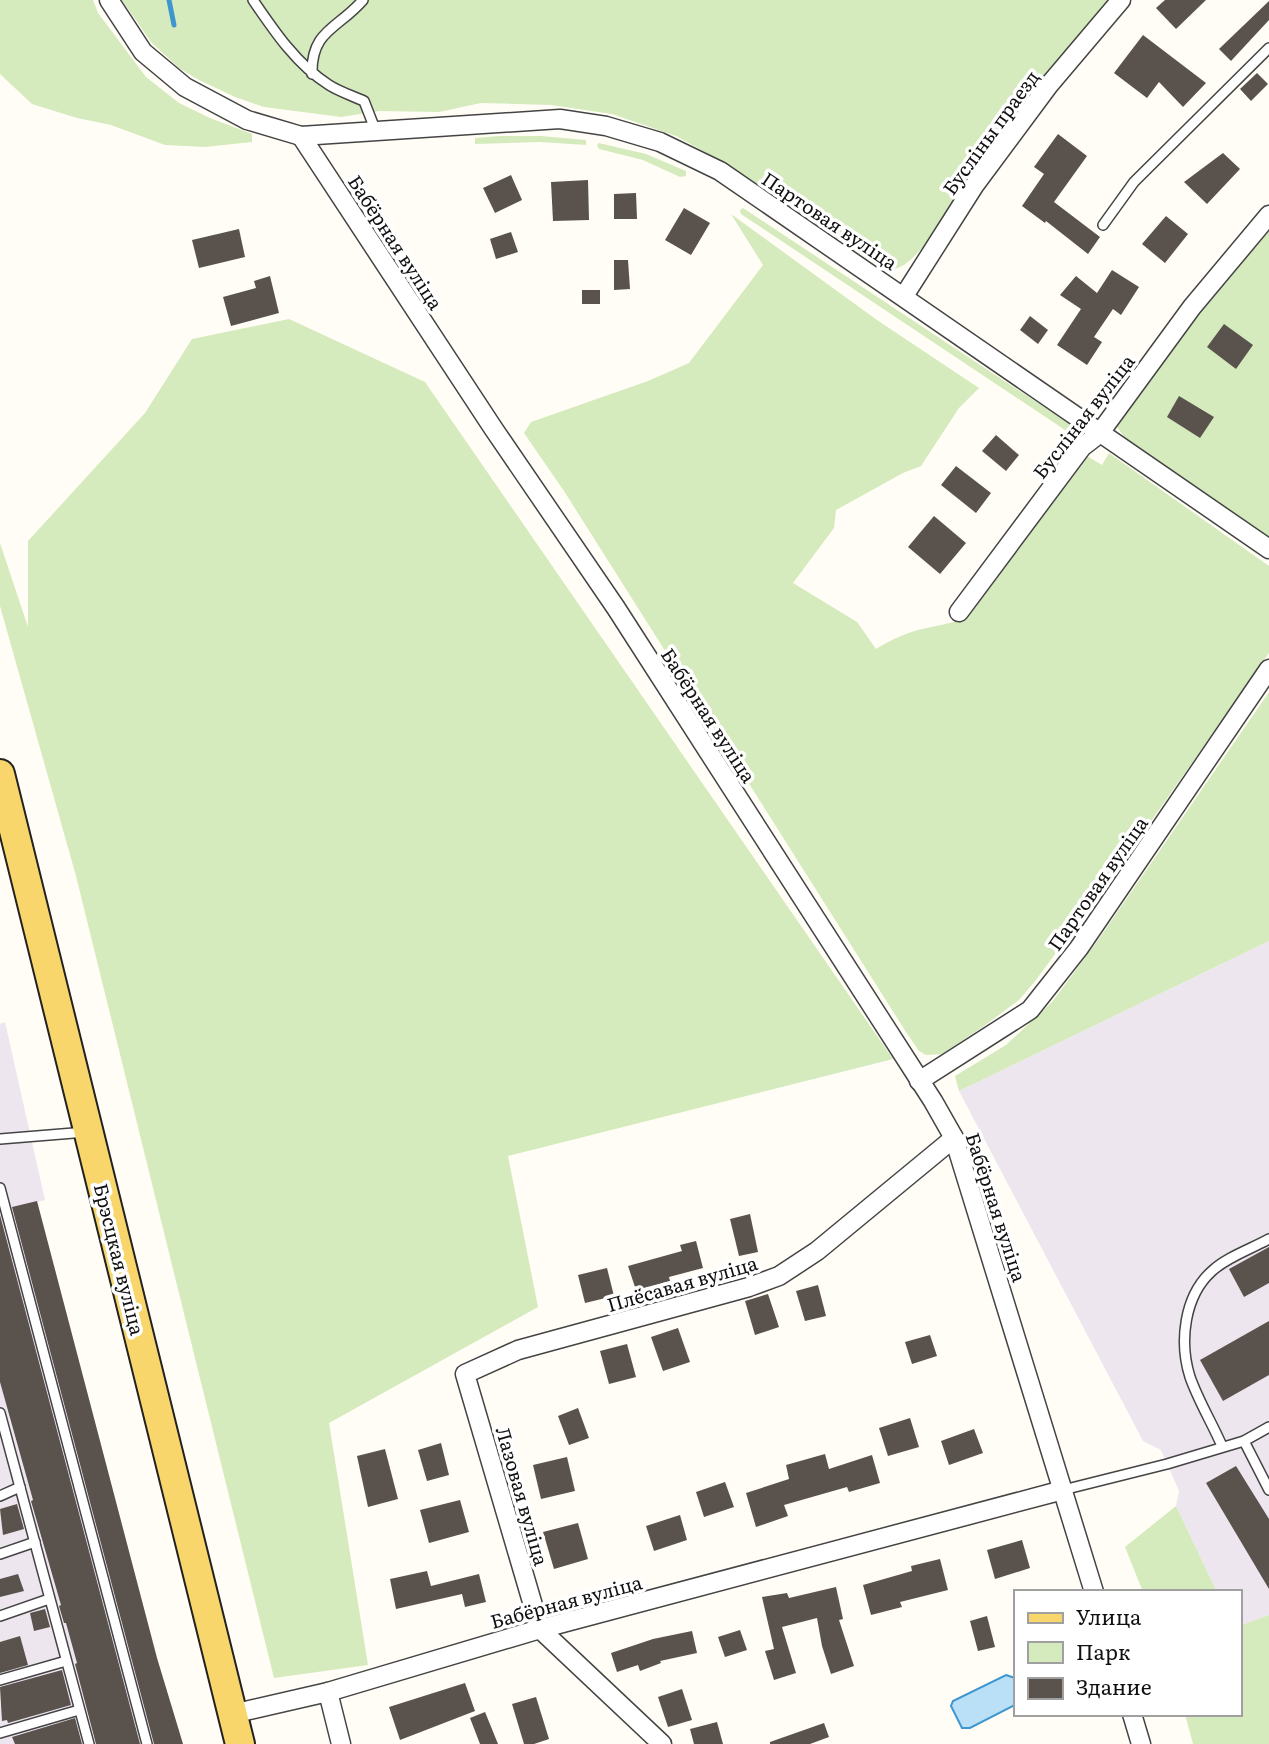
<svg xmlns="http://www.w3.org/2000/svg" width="1269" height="1744" font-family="Literata,serif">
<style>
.industrial{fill:#eee6ef}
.green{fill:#d5ebbd}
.water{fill:#b9e0f7;stroke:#3f96cf;stroke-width:2}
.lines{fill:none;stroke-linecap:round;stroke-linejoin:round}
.stream{stroke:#3f96cf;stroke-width:5}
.building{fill:#5a524d}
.service-casing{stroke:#444;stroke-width:12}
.minor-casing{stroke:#444;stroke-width:21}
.primary-casing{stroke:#222;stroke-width:32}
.service{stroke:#fff;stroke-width:9}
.minor{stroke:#fff;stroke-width:18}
.primary{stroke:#f9d66b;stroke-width:28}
.labels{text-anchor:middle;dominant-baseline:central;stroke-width:7;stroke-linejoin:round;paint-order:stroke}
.street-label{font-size:19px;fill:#111;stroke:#fff}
</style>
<rect width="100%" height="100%" fill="#fffdf5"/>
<g class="industrial">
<polygon points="1269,941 1269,1615 1239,1626 1239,1592 1217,1592 1176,1506 1179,1491 1161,1450 1143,1441 959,1091"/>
<polygon points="5,1022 45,1200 37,1202 157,1658 183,1744 0,1744 0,1024"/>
</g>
<g class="green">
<polygon points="0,0 93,0 98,13 146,77 179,103 210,118 252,134 252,142 205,147 165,145 111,125 77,118 32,104 0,74"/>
<path d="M 122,0 L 1109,0 L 1047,76 L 923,247 C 906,265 898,275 872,266 L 773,194 L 716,158 L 676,136 L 612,114 L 551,105 L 481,103 L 439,112 L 379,111 L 341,117 L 264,107 L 235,97 L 199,80 L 179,68 L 151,42 Z"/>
<polygon points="499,136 541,136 586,140 586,145 540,142 475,144 475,138"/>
<polygon points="599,143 646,154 686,171 686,176 680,177 643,160 599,149 597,145"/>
<polygon points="743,208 1068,423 1074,430 1077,438 741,214 740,210"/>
<path d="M 731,214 L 877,320 L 979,388 L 959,408 L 921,466 L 903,473 L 836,510 L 834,528 L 793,583 L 857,622 L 876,649 C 889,641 903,634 918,630 C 933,626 947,625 962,619 L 1087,456 L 1102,465 L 1109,453 L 1269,566 L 1269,653 L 1114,874 L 1036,980 L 1019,1000 L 984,1026 L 942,1054 L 926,1055 L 919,1051 L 906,1032 L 564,491 L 524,433 L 531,422 L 648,381 L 689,363 L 763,265 Z"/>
<polygon points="1269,229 1269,538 1125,438 1117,427 1117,421 1203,303"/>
<polygon points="289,319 425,382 893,1059 508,1156 538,1307 329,1423 368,1665 274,1678 76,876 0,606 0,543 28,627 28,541 145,413 192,339"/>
<polygon points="1269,692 1269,941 959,1091 955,1076 1006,1045 1052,1002 1096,943"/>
<polygon points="1176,1506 1217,1592 1143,1592 1125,1547"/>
<polygon points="1269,1615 1269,1744 1193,1744 1185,1714 1239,1714 1239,1626"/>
</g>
<polygon class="water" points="1006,1675 1015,1678 1015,1705 970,1728 962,1728 951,1706 953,1701"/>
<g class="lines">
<polyline class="stream" points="169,0 174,25"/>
</g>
<g class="building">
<polygon points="1165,0 1206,0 1176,29 1156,8"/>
<polygon points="1269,1 1269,20 1231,61 1219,49"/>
<polygon points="1143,35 1206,83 1183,107 1159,82 1147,98 1114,73"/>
<polygon points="1257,73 1268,84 1251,101 1240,89"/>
<polygon points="1058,134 1087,156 1054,202 1100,237 1088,254 1046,221 1045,223 1022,206 1044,174 1034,167"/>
<polygon points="1223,153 1240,169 1207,204 1184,182"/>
<polygon points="511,175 522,200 495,213 483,188"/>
<polygon points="588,180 589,220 553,221 551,182"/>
<polygon points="636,193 637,219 614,219 614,194"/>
<polygon points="684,208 710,223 691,255 665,240"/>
<polygon points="1166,216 1188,234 1165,263 1142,244"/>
<polygon points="239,229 245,257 199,268 192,240"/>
<polygon points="511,232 518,252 496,259 490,239"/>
<polygon points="614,260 628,260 630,289 614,290"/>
<polygon points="1112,270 1139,287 1121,315 1113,309 1094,337 1102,342 1087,365 1057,345 1081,309 1060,295 1076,276 1097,293"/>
<polygon points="270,276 279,313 231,326 223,297 256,288 254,281"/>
<rect x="582" y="290" width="18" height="14"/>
<polygon points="1030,316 1048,330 1038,344 1020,330"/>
<polygon points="1224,324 1253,345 1236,369 1207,347"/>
<polygon points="1179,396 1214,417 1200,438 1167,417"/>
<polygon points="996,435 1019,455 1006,471 982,451"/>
<polygon points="956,466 991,493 976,513 941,485"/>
<polygon points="934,516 966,543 940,574 908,547"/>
<polygon points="37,1201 157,1658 183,1744 154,1744 12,1207"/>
<polygon points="750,1214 758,1252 739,1256 730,1219"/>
<polygon points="0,1215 140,1744 96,1744 75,1664 77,1663 66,1623 64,1623 59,1606 61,1605 31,1501 33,1500 0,1382"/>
<polygon points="696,1241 703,1268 669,1277 670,1281 636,1290 628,1266 682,1251 680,1245"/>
<polygon points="1269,1247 1269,1283 1244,1297 1229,1269"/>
<polygon points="607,1268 614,1296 585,1303 578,1275"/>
<polygon points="818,1285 826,1316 805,1321 796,1291"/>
<polygon points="768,1294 779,1327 755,1335 745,1301"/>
<polygon points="1269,1321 1269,1375 1223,1401 1200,1360"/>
<polygon points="678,1328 690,1362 663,1371 651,1337"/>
<polygon points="930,1335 937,1356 912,1364 905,1342"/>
<polygon points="627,1344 636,1377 609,1384 600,1351"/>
<polygon points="578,1408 589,1438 569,1445 558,1416"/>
<polygon points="910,1418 919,1447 888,1456 879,1428"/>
<polygon points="974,1429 983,1453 949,1465 941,1441"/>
<polygon points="441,1443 449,1475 427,1481 418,1450"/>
<polygon points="385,1449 398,1499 368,1507 357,1456"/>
<polygon points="825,1454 829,1469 872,1455 880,1483 849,1492 847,1487 784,1505 788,1516 756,1527 746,1493 789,1479 786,1465"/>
<polygon points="567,1457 575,1491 541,1499 533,1465"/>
<polygon points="1236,1466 1269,1519 1269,1589 1206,1483"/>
<polygon points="725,1482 734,1507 704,1517 696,1492"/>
<polygon points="460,1500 469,1532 429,1543 420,1510"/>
<polygon points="17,1504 24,1529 3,1535 0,1509"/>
<polygon points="680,1515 687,1540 654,1551 646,1526"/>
<polygon points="578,1523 588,1559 554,1569 543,1532"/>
<polygon points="1022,1540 1030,1568 995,1579 987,1550"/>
<polygon points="940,1559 948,1590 900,1602 902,1607 871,1615 863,1585 912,1571 911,1566"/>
<polygon points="427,1571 431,1586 479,1574 486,1602 465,1607 462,1594 396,1609 390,1579"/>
<polygon points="18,1574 24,1591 0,1597 0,1579"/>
<polygon points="836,1587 843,1619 839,1620 854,1666 831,1674 822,1646 817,1618 782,1627 796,1673 774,1680 765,1651 774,1649 762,1597 787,1593 789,1598"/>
<polygon points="45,1609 50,1627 34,1631 30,1613"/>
<polygon points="987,1616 995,1647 978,1651 970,1621"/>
<polygon points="740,1630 747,1650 725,1657 718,1637"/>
<polygon points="692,1631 697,1653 660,1661 661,1663 640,1671 638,1665 617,1672 611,1653 653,1639"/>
<polygon points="20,1636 28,1665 0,1673 0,1642"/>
<polygon points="62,1670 71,1705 8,1723 7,1720 2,1721 0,1687"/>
<polygon points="465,1683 475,1711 400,1740 389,1707"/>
<polygon points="682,1689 692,1720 668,1727 658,1697"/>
<polygon points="536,1697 549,1739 534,1744 524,1744 512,1704"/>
<polygon points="485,1712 498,1744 480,1744 470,1718"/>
<polygon points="75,1718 82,1744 15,1744 12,1737"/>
<polygon points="717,1722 723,1744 694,1744 690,1729"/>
<polygon points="824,1723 829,1737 810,1744 770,1744 770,1742"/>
</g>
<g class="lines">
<g class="service-casing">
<g id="service">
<path d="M 253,0 C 274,31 297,65 329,85 C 340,92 353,96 364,101 L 375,129"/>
<path d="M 312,74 C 311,30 338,29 363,0"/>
<polyline points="1103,225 1134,182 1269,48"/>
<polyline points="0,1139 86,1132"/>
<polyline points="0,1188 147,1744"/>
<polyline points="0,1413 89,1744"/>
<polyline points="1244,1441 1269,1490"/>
<path d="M 1222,1446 C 1212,1423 1198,1400 1190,1377 C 1179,1342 1184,1296 1212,1271 C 1227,1257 1251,1249 1269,1239"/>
<polyline points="1063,1490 1167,1464 1244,1441 1269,1427"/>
<polyline points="0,1496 20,1487"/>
<polyline points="0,1554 35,1542"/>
<polyline points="0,1616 49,1599"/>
<polyline points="0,1680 66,1661"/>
<polyline points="0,1733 79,1710"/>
</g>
</g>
<g class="minor-casing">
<g id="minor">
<polyline points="109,0 143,52 185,87 247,120 301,136 560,119 606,126 660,142 720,171 1269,549"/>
<polyline points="301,136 493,428 616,608 933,1101 954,1138 1094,1592"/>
<polyline points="904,296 974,186 1049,85 1121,0"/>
<polyline points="959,612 1082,447 1099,434 1192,307 1269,215"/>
<polyline points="919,1081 1030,1010 1079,948 1269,669"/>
<polyline points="328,1692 341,1744"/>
<polyline points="232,1714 328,1692 540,1629 1063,1490"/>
<polyline points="1132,1714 1141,1744"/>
<polyline points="662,1744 540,1629 465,1374 518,1350 749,1287 779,1276 817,1251 954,1138"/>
</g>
</g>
<g class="primary-casing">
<polyline id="primary" points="0,774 240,1744"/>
</g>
<use href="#service" class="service"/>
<use href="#minor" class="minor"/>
<use href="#primary" class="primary"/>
</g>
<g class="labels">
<g class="street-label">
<text transform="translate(990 132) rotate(-54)">Бусліны праезд</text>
<text transform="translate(830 220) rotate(34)">Партовая вуліца</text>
<text transform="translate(396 242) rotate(57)">Бабёрная вуліца</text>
<text transform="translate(1083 416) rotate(-52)">Бусліная вуліца</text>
<text transform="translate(709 715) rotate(57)">Бабёрная вуліца</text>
<text transform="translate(1097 883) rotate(-55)">Партовая вуліца</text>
<text transform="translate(997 1207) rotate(72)">Бабёрная вуліца</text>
<text transform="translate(120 1259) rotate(76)">Брэсцкая вуліца</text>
<text transform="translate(682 1283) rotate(-16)">Плёсавая вуліца</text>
<text transform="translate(523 1496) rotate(74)">Лазовая вуліца</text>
<text transform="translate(566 1601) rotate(-15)">Бабёрная вуліца</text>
</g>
</g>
<rect x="1014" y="1590" width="228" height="126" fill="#ffffff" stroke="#a0a0a0" stroke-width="2"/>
<rect x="1028" y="1613" width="35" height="10" fill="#f9d66b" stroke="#a0a0a0" stroke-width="2"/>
<text x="1076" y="1625" font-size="21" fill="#111111">Улица</text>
<rect x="1028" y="1642" width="35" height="21" fill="#d5ebbd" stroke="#a0a0a0" stroke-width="2"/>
<text x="1076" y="1660" font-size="21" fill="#111111">Парк</text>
<rect x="1028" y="1678" width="35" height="21" fill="#5a524d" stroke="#a0a0a0" stroke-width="2"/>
<text x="1076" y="1695" font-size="21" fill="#111111">Здание</text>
</svg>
